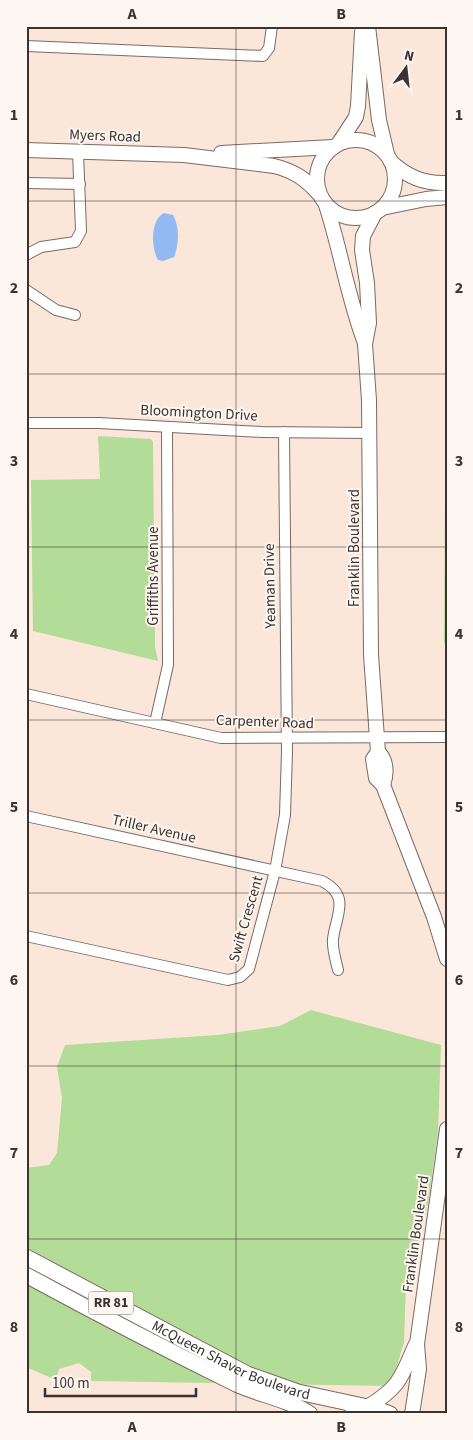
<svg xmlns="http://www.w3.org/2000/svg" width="473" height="1440" font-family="'Source Sans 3',sans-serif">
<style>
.green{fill:#b2dc97}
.water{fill:#93b9f3}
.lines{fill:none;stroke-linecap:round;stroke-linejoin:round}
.street-casing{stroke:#7c6a60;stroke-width:12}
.secondary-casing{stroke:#7c6a60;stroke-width:16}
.primary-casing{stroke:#7c6a60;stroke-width:17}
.street{stroke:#fff;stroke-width:10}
.secondary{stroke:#fff;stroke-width:14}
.primary{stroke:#fff;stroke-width:15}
.grid{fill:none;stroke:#3b332f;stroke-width:1;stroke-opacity:0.55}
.labels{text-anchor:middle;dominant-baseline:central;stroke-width:4;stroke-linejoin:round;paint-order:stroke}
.shield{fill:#fef6f1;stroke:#766e69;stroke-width:1}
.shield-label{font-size:14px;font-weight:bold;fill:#3b332f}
.street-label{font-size:15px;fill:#3b332f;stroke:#fef6f1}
.neatline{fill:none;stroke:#3b332f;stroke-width:2}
.grid-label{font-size:16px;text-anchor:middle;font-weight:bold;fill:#3b332f}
</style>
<rect width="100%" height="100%" fill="#fbe6da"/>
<g class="green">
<polygon points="98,436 151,439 153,442 155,647 158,661 33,631 31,480 100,479"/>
<polygon points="445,499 447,499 447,643 444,643"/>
<polygon points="311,1010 441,1045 438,1132 428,1204 406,1283 404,1342 391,1386 91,1381 91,1372 79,1363 59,1369 56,1380 26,1367 26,1168 49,1165 57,1153 62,1098 57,1067 65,1045 218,1035 280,1026"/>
</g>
<path class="water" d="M 164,213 L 173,215 C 180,228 179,244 174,257 L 163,261 L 158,260 C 151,248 150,220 164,213 Z"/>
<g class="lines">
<g class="street-casing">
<g id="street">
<polyline points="26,46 263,56 269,48 272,26"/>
<polyline points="26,183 80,184"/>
<polyline points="26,255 41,247 75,242 81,231 78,152"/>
<polyline points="26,290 56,310 75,315"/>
<polyline points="26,423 99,423 262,432 369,433"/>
<polyline points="26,694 221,738 447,737"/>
<polyline points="155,723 168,665 167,427"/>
<path d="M 26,816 L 322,881 C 351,896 336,915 333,939 C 332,949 336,961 338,970"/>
<polyline points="26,936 228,980 240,977 249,969 275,871 285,815 287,752 284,432"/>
</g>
</g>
<g class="secondary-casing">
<g id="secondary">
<polyline points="368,26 379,120 387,154"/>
<circle cx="356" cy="179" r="39"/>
<polyline points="339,143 356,117 358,106 362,32"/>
<path d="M 26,150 L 184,155 L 274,166 C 294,171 306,179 319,194"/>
<polyline points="221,153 333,147"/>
<path d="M 391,162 C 408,177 424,184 447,183"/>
<path d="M 326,205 C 341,251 348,299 365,343"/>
<polyline points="382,208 426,199 447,197"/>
<path d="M 375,213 L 363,236 L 362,250 L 367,283 L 369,323 L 365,344 L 369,400 L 371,655 L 378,752 C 387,760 387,774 383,785"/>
<polyline points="378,752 373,759 376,778 383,785 434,917 447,959"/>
<path d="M 369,1406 C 401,1386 401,1377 416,1344"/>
<polyline points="412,1414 419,1369 417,1344 447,1129"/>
</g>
</g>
<g class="primary-casing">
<g id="primary">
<path id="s1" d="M 26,1257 L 247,1374 L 298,1392 L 363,1406"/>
<path d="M 26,1275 C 96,1313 165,1349 236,1384 C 260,1395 288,1399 310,1414"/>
<polyline points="353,1409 369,1406 390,1414"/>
</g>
</g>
<use href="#street" class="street"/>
<use href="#secondary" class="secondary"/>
<use href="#primary" class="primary"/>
</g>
<path class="grid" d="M 236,26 L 236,1414M 26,201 L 447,201M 26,374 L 447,374M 26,547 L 447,547M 26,720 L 447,720M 26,893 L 447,893M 26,1066 L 447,1066M 26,1239 L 447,1239"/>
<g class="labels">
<rect class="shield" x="88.5" y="1291.5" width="45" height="23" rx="4"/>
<g class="shield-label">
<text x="111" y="1303">RR 81</text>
</g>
<g class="street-label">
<text transform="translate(105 136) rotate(2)">Myers Road</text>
<text transform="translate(199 413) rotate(3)">Bloomington Drive</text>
<text transform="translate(354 548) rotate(-90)">Franklin Boulevard</text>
<text transform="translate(153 576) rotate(-90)">Griffiths Avenue</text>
<text transform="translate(270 586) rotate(-91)">Yeaman Drive</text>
<text transform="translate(265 722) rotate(2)">Carpenter Road</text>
<text transform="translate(154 829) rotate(13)">Triller Avenue</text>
<text transform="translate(246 919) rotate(-74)">Swift Crescent</text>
<text transform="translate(416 1234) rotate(-82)">Franklin Boulevard</text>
<text stroke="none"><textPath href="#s1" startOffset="230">McQueen Shaver Boulevard</textPath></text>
</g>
</g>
<rect width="473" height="1440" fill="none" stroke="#fef6f1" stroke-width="55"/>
<g transform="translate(406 68) rotate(15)" stroke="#fef6f1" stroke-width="4" paint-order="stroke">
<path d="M0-4L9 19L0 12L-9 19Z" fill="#3b332f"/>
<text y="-8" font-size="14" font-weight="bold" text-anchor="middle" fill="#3b332f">N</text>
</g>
<path d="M45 1388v8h151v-8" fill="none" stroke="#3b332f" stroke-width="2.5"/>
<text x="52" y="1388" font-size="15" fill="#3b332f" stroke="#fef6f1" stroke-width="4" paint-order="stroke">100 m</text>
<rect x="28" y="28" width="418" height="1384" class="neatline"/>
<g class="grid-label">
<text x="132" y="19">A</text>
<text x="341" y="19">B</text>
<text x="14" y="120">1</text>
<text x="459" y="120">1</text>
<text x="14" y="293">2</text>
<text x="459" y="293">2</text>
<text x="14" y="466">3</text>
<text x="459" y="466">3</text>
<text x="14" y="639">4</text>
<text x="459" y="639">4</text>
<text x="14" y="812">5</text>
<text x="459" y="812">5</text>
<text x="14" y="985">6</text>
<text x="459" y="985">6</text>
<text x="14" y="1158">7</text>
<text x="459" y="1158">7</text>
<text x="14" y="1332">8</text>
<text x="459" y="1332">8</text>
<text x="132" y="1432">A</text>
<text x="341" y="1432">B</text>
</g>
</svg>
